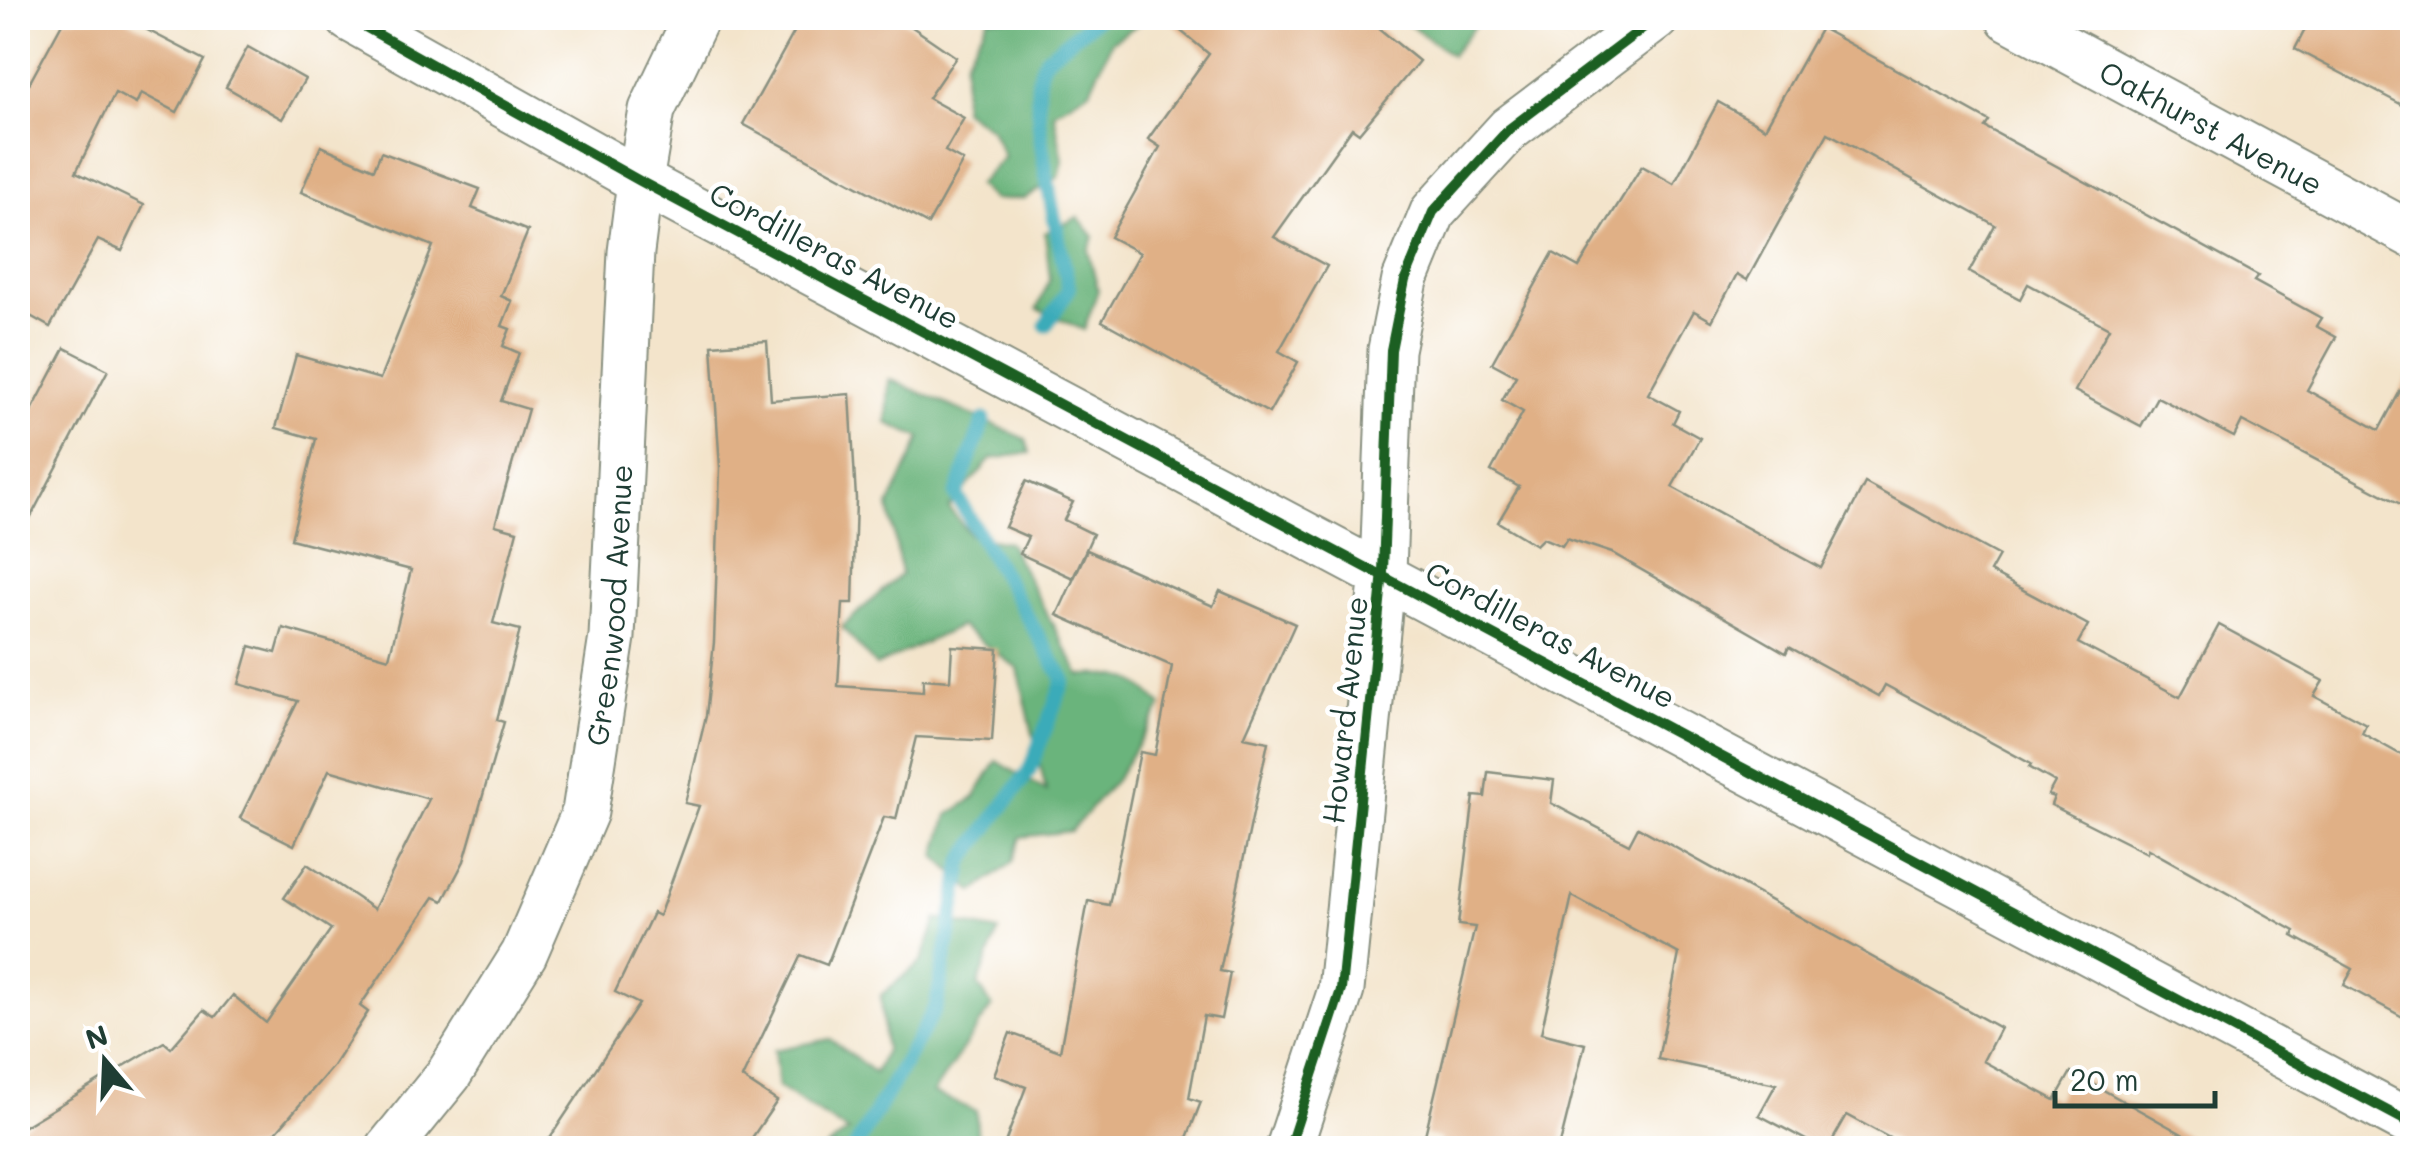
<svg xmlns="http://www.w3.org/2000/svg" width="2430" height="1166" font-family="Mali,sans-serif">
<style>
.forest{fill:#6ab47b;stroke:#447858;stroke-width:2.5}
.lines{fill:none;stroke-linecap:round;stroke-linejoin:round}
.stream{stroke:#3babb9;stroke-width:15}
.building{fill:#e0b086}
.street-casing{stroke:#899080;stroke-width:49}
.street{stroke:#fff;stroke-width:45}
.cycleway-casing{stroke:#fff;stroke-width:16}
.cycleway{stroke:#1b5e20;stroke-width:10}
.labels{text-anchor:middle;dominant-baseline:central;stroke-width:9;stroke-linejoin:round;paint-order:stroke}
.street-label{font-size:30px;fill:#1f3d34;stroke:#fff}
</style>
<rect width="100%" height="100%" fill="#fff"/>
<filter id="ink" filterUnits="userSpaceOnUse"><feTurbulence type="fractalNoise" baseFrequency=".01" numOctaves="2"/><feDisplacementMap in="SourceGraphic" scale="20" xChannelSelector="R" yChannelSelector="G"/><feConvolveMatrix kernelMatrix="1 2 1 2 8 2 1 2 1" color-interpolation-filters="sRGB"/></filter>
<filter id="wash" filterUnits="userSpaceOnUse"><feTurbulence type="fractalNoise" baseFrequency=".0048" numOctaves="4" result="noise"/><feDisplacementMap in="SourceGraphic" scale="40" xChannelSelector="R" yChannelSelector="G"/><feGaussianBlur stdDeviation="2.25" result="paint"/><feColorMatrix in="noise" values="0 0 0 0 0 0 0 0 0 0 0 0 0 0 0 0 0 1.4 0 .05"/><feComposite in="paint" operator="in"/></filter>
<g filter="url(#wash)">
<rect width="100%" height="100%" fill="#f3e4cb"/>
<g class="forest">
<polygon points="989,18 1148,18 1112,41 1090,90 1054,112 1063,160 1059,177 1025,198 993,200 977,185 1004,157 991,129 962,109 965,61"/>
<polygon points="1400,18 1476,18 1477,23 1451,55"/>
<polygon points="1078,217 1094,237 1088,250 1098,290 1084,330 1037,309 1050,279 1045,233"/>
<path d="M 889,379 L 1026,439 L 1030,453 L 991,459 L 949,508 L 970,535 L 1008,542 L 1080,675 C 1121,674 1135,674 1162,706 L 1116,779 L 1071,831 L 1021,837 L 1013,862 L 974,892 L 936,856 L 948,815 L 974,798 L 997,761 L 1046,791 L 1018,669 L 960,626 L 876,666 L 842,627 L 901,574 L 889,506 L 921,438 L 887,423 Z"/>
<polygon points="937,919 998,932 978,985 992,1006 933,1093 976,1111 978,1148 826,1148 848,1132 778,1087 774,1050 830,1039 875,1073 885,1050 881,995 922,961"/>
</g>
<g class="lines">
<g class="stream">
<path d="M 1046,325 L 1069,289 C 1061,247 1023,92 1044,61 C 1049,53 1086,28 1097,18"/>
<polyline points="855,1148 936,1007 963,861 1029,771 1064,680 956,495 984,420"/>
</g>
</g>
<g id="blocks">
<g class="building">
<polygon points="65,18 124,18 205,60 177,112 141,93 136,104 115,93 76,172 144,205 122,251 98,240 50,327 18,309 18,104"/>
<polygon points="802,18 899,18 956,57 928,98 964,118 945,151 963,161 928,224 743,124"/>
<polygon points="1165,18 1366,18 1419,61 1359,133 1352,128 1274,237 1327,266 1279,351 1298,362 1269,413 1102,321 1140,253 1110,237 1160,147 1148,139 1209,54"/>
<polygon points="2311,18 2412,18 2412,110 2295,49"/>
<polygon points="1821,28 1989,121 1985,127 2258,276 2254,281 2321,318 2316,326 2336,337 2307,390 2379,430 2412,369 2412,510 2242,421 2234,437 2157,397 2141,426 2075,391 2109,328 2028,284 2020,299 1969,272 1995,225 1828,133 1747,280 1737,274 1712,321 1694,311 1648,394 1679,411 1673,423 1700,438 1672,487 1821,568 1865,483 1999,556 1990,572 2088,625 2078,643 2180,697 2219,625 2323,681 2314,696 2366,724 2362,733 2412,761 2412,1022 2344,985 2353,969 2293,936 2295,931 2148,849 2147,853 2051,805 2054,797 2048,795 2055,782 2029,767 2031,764 1885,685 1879,696 1789,647 1786,653 1612,553 1567,538 1562,546 1543,538 1536,545 1498,522 1519,487 1491,471 1523,412 1502,400 1516,376 1492,363 1553,253 1579,267 1642,166 1674,184 1718,102 1765,128"/>
<polygon points="248,47 305,79 282,119 226,87"/>
<polygon points="321,146 374,169 381,152 480,189 472,208 528,231 501,296 512,301 502,326 510,329 503,346 519,353 501,401 528,409 495,525 517,531 493,623 520,630 497,720 504,722 464,861 443,901 434,897 360,1006 368,1012 333,1066 277,1131 254,1148 18,1148 18,1130 164,1042 171,1048 204,1010 215,1017 233,995 266,1023 331,929 284,898 307,864 374,909 429,799 329,770 294,845 240,818 298,701 239,684 250,646 276,653 283,628 389,658 411,570 291,539 316,439 276,428 296,355 380,379 433,246 301,192"/>
<polygon points="767,341 771,400 850,394 856,499 853,603 843,603 838,686 923,692 923,679 950,681 952,646 998,649 992,741 916,737 896,819 884,817 827,965 801,955 742,1078 777,1101 745,1148 543,1148 639,1004 615,992 653,913 659,916 699,806 685,803 706,716 714,642 720,468 712,345"/>
<polygon points="65,348 108,370 18,541 18,437"/>
<polygon points="1026,481 1073,502 1064,520 1093,534 1073,578 1020,554 1028,537 1005,527"/>
<polygon points="1087,550 1213,606 1220,591 1295,624 1244,737 1268,742 1220,971 1230,973 1221,1019 1204,1016 1189,1098 1201,1102 1183,1148 1003,1148 1026,1087 994,1075 1010,1033 1060,1051 1088,901 1109,905 1140,752 1155,755 1172,666 1057,615"/>
<polygon points="1488,772 1554,780 1551,803 1629,844 1638,827 2000,1028 1983,1061 2055,1100 2071,1072 2207,1148 1908,1148 1847,1115 1828,1148 1821,1148 1759,1115 1776,1084 1658,1059 1679,954 1572,896 1541,1033 1585,1044 1559,1148 1439,1148 1441,1139 1425,1135 1475,927 1458,925 1474,796 1485,797"/>
</g>
</g>
</g>
<g filter="url(#ink)">
<use href="#blocks" fill-opacity="0" stroke="#899080" stroke-width="2.5"/>
<g class="lines">
<g class="street-casing">
<g id="street">
<polyline points="349,18 640,181 2412,1124"/>
<path id="s1" d="M 2009,18 L 2412,235"/>
<path id="s2" d="M 389,1148 L 449,1074 L 524,954 L 585,812 L 612,637 L 631,252 L 640,181 L 652,110 L 696,18"/>
<polyline points="1289,1148 1341,990 1383,572 1391,350 1405,280 1433,212 1509,129 1656,18"/>
</g>
</g>
<use href="#street" class="street"/>
<g class="cycleway-casing">
<g id="cycleway">
<polyline points="349,18 640,181 2412,1124"/>
<polyline points="1289,1148 1341,990 1383,572 1391,350 1405,280 1433,212 1509,129 1656,18"/>
</g>
</g>
<use href="#cycleway" class="cycleway"/>
</g>
</g>
<g class="labels">
<g class="street-label">
<text stroke="none"><textPath href="#s1" startOffset="230">Oakhurst Avenue</textPath></text>
<text transform="translate(835 255) rotate(28)">Cordilleras Avenue</text>
<text stroke="none"><textPath href="#s2" startOffset="600">Greenwood Avenue</textPath></text>
<text transform="translate(1551 634) rotate(28)">Cordilleras Avenue</text>
<text transform="translate(1344 710) rotate(-84)">Howard Avenue</text>
</g>
</g>
<rect width="2430" height="1166" fill="none" stroke="#fff" stroke-width="60"/>
<g transform="translate(105 1061) rotate(341)" stroke="#ffffff" stroke-width="8" paint-order="stroke">
<path d="M0-8L18 38L0 25L-18 38Z" fill="#1f3d34"/>
<text y="-15" font-size="28" font-weight="bold" text-anchor="middle" fill="#1f3d34">N</text>
</g>
<path d="M2055 1091v15h160v-15" fill="none" stroke="#1f3d34" stroke-width="5"/>
<text x="2070" y="1091" font-size="30" fill="#1f3d34" stroke="#ffffff" stroke-width="8" paint-order="stroke">20 m</text>
</svg>
